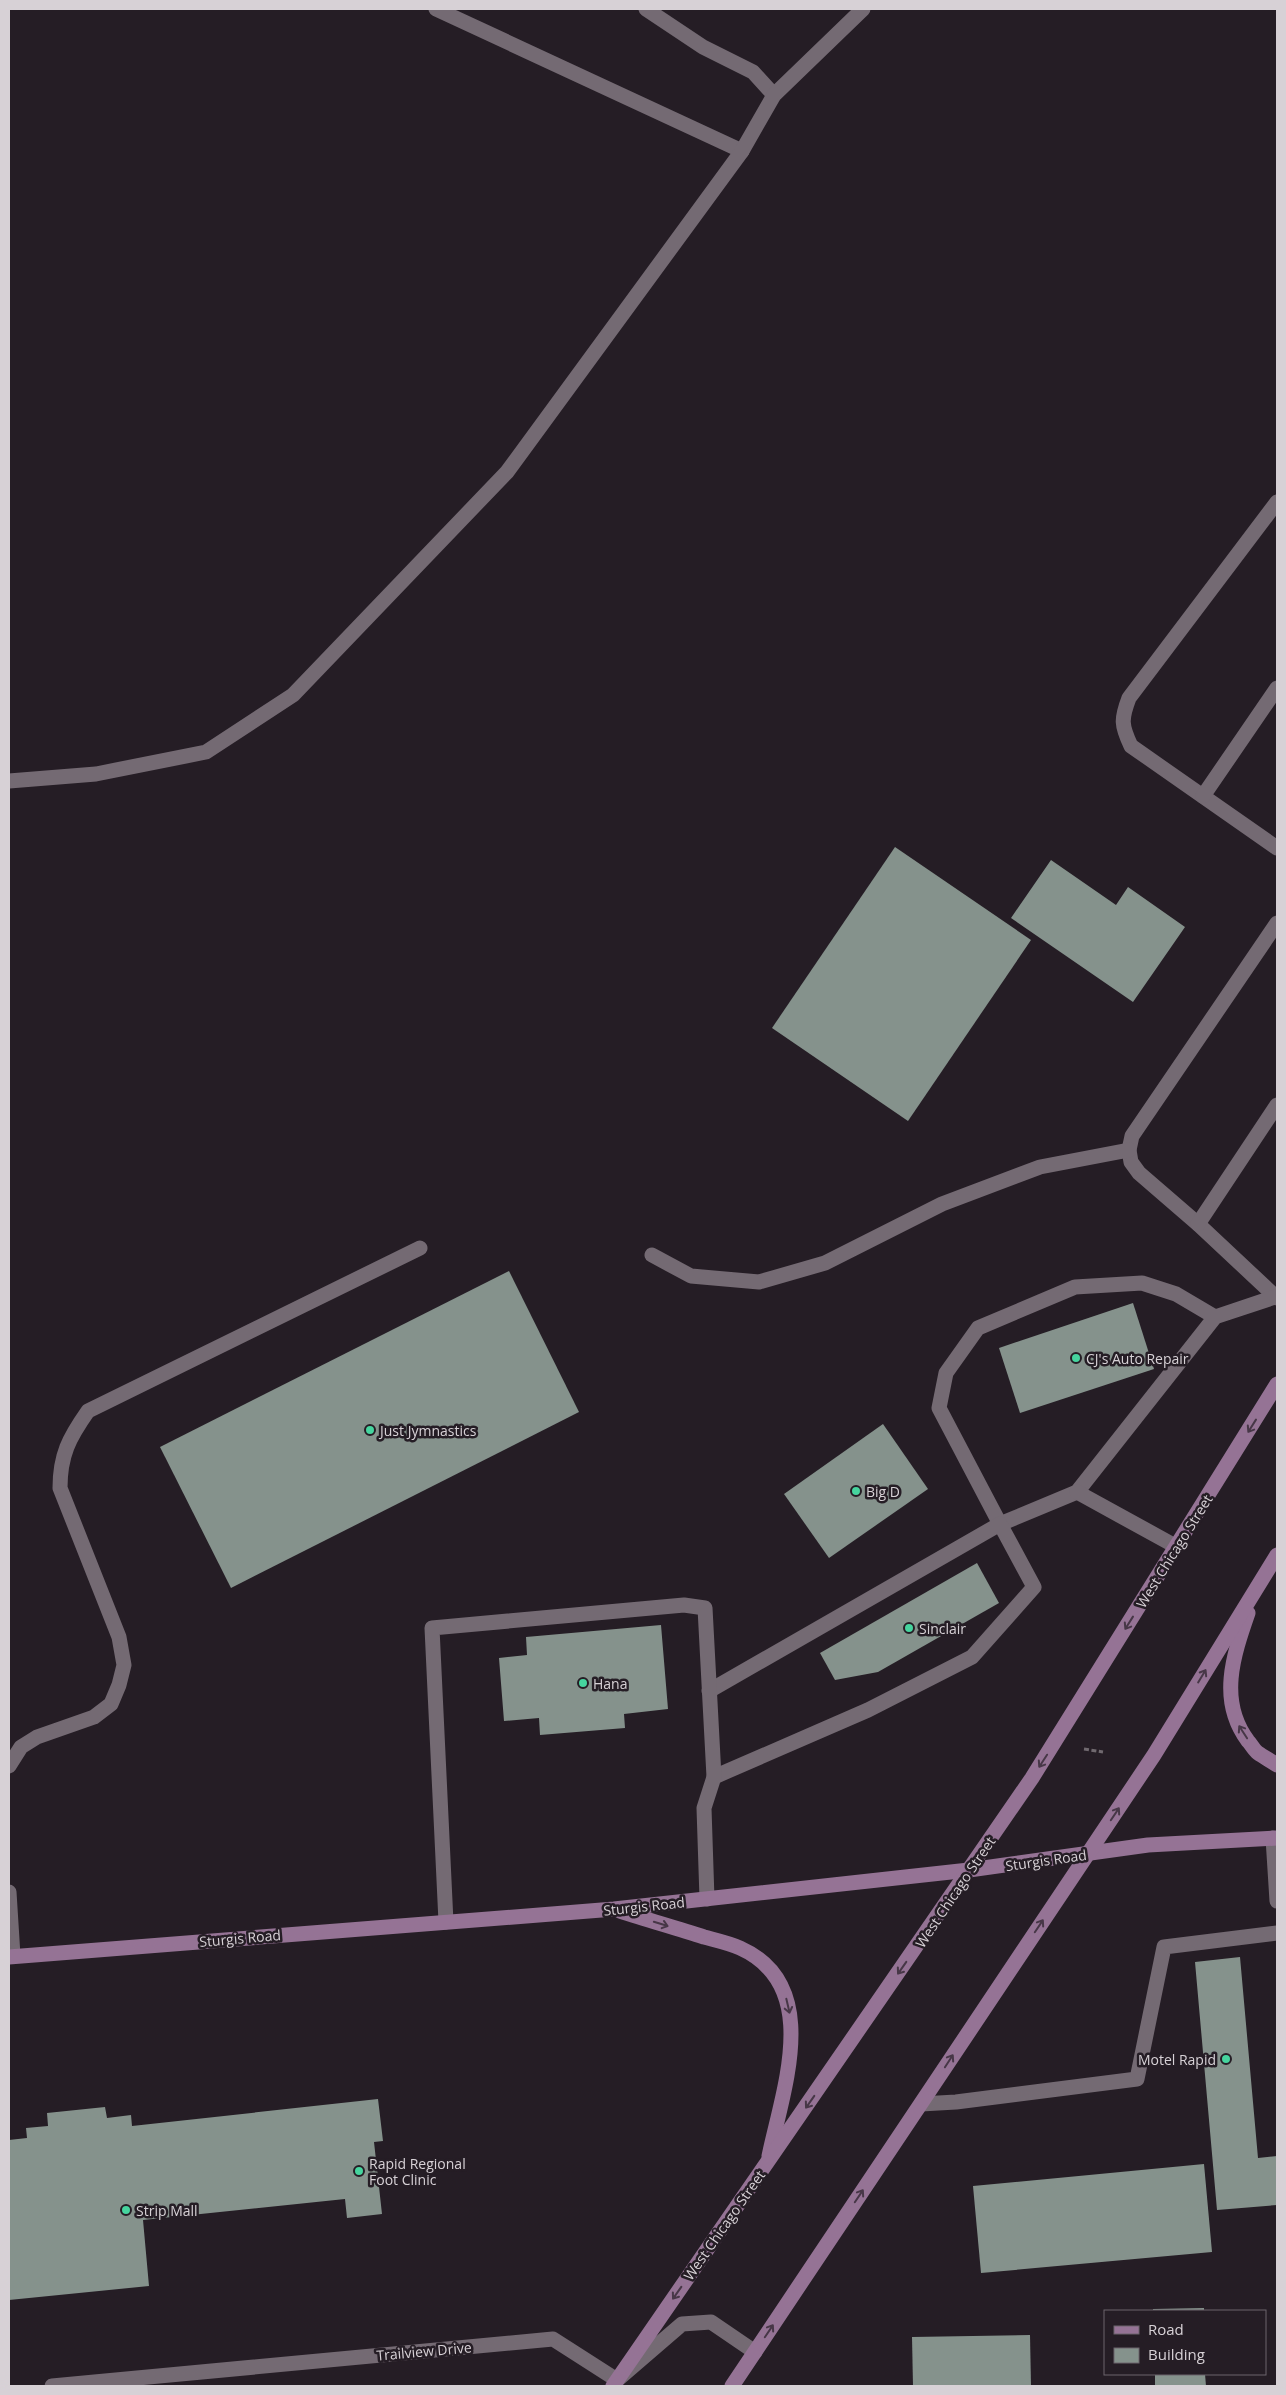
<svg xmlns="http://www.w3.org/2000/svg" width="1286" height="2395" font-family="'Open Sans',sans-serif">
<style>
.building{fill:#85928c}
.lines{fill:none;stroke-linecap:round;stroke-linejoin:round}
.path{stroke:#70696f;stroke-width:3;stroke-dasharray:5 2.5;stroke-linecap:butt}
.minor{stroke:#746a73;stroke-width:15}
.major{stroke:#957395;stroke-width:15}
.oneway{stroke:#473747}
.poi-dot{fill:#46d49e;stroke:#251d25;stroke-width:2}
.labels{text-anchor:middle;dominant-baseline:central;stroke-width:5;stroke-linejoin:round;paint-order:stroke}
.poi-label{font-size:14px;fill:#d7d1d6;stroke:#251d25;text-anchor:start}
.street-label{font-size:14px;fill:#d7d1d6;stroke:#251d25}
</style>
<rect width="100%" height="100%" fill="#251d25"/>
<g class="building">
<polygon points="895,847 1031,940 908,1121 772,1028"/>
<polygon points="1051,860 1116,905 1128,887 1185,927 1133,1002 1011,918"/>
<polygon points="509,1271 579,1412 231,1588 160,1447"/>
<polygon points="1133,1303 1154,1369 1020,1413 999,1348"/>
<polygon points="883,1424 928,1489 829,1558 784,1494"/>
<polygon points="977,1563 999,1603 878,1672 835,1680 820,1653"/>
<polygon points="661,1625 668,1709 624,1714 625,1728 540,1735 539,1718 504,1721 499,1658 527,1655 526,1637"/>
<polygon points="1240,1957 1258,2158 1277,2156 1277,2205 1217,2210 1195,1962"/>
<polygon points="378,2099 383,2141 374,2142 382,2214 347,2218 345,2199 143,2220 149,2286 9,2300 9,2140 27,2138 26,2128 48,2126 47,2113 105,2107 107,2118 131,2115 132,2126"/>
<polygon points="1204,2164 1212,2252 981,2273 973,2186"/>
<polygon points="1204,2308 1204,2311 1153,2311 1153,2309"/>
<polygon points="1030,2335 1031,2386 913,2386 912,2337"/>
<polygon points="1155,2374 1205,2374 1206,2386 1155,2386"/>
</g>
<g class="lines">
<polyline class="path" points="1084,1749 1103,1752"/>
<g class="minor">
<polyline points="436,9 742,151"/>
<polyline points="646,9 703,47 753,72 774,95"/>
<path d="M 1277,502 L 1129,698 C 1121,719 1121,725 1131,746 L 1277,848"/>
<polyline points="9,781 96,774 206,752 293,695 507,472 742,151 774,95 863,9"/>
<polyline points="1203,796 1277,688"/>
<polyline points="1277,923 1132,1136 1129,1150 1131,1162 1139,1173 1198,1224 1277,1298"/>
<polyline points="1198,1224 1277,1105"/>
<polyline points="652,1255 691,1276 759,1282 825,1263 942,1204 1040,1167 1129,1150"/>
<polyline points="1215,1317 1176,1294 1142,1283 1075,1287 978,1328 946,1373 939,1408 1000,1524 1077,1492 1215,1317 1275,1297"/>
<polyline points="1077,1492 1177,1547"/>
<polyline points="709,1691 1000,1524 1034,1587 972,1657 868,1710 714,1777"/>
<path d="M 9,1766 L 21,1747 L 37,1737 L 94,1717 L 111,1704 L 119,1685 L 124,1665 L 119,1637 L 60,1488 C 60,1455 69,1438 88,1411 L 420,1248"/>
<polyline points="1273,1838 1277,1901"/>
<polyline points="9,1892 13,1956"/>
<polyline points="446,1922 432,1628 684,1605 705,1608 714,1777 704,1808 707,1899"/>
<polyline points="921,2104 956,2102 1137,2079 1164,1947 1277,1933"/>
<polyline points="52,2386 553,2339 617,2380 682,2324 711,2322 755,2352"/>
</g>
<g class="major">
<path d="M 1248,1613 C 1233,1656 1218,1701 1248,1741 C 1251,1744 1254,1750 1258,1753 C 1264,1757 1271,1761 1277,1765"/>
<path d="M 620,1911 C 648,1920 676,1928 704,1937 C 715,1940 729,1943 740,1948 C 823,1985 783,2089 769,2156"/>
<polyline points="9,1957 614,1909 969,1870 1148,1845 1277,1838"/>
<polyline points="613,2386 1032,1778 1277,1384"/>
<polyline points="732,2386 1154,1755 1277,1555"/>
</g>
</g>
<defs><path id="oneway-shaft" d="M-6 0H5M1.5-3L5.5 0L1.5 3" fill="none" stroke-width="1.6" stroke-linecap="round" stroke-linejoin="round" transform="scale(1.25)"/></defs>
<g class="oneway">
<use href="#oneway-shaft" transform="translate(1252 1426) rotate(122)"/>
<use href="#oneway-shaft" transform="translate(1129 1623) rotate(122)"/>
<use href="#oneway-shaft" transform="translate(1202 1676) rotate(-59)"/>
<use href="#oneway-shaft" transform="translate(1243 1732) rotate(-123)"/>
<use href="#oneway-shaft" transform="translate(1043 1761) rotate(123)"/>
<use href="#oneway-shaft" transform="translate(1115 1814) rotate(-56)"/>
<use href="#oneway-shaft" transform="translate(661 1924) rotate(17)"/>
<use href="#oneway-shaft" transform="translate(1039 1926) rotate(-56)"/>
<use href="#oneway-shaft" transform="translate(902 1968) rotate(125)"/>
<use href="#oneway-shaft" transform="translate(788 2006) rotate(77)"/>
<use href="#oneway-shaft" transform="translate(949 2061) rotate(-57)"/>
<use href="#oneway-shaft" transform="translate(810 2102) rotate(125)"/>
<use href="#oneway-shaft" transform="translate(859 2196) rotate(-56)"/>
<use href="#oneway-shaft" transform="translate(677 2293) rotate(125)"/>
<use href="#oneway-shaft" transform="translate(769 2331) rotate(-56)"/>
</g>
<g class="poi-dot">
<circle cx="1076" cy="1358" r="5"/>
<circle cx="370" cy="1430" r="5"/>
<circle cx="856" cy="1491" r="5"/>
<circle cx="909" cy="1628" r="5"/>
<circle cx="583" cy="1683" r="5"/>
<circle cx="1226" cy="2059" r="5"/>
<circle cx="359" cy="2171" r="5"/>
<circle cx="126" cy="2210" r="5"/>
</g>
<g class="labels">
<g class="poi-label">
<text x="1086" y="1358">CJ's Auto Repair</text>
<text x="380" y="1430">Just Jymnastics</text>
<text x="866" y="1491">Big D</text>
<text x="919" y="1628">Sinclair</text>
<text x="593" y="1683">Hana</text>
<text x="1216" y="2059" text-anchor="end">Motel Rapid</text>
<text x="369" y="2163">Rapid Regional<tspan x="369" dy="16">Foot Clinic</tspan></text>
<text x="136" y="2210">Strip Mall</text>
</g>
<g class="street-label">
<text transform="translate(1174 1551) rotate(-58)">West Chicago Street</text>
<text transform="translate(1046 1860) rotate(-8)">Sturgis Road</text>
<text transform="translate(955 1892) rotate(-56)">West Chicago Street</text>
<text transform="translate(644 1906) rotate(-6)">Sturgis Road</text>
<text transform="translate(240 1938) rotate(-5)">Sturgis Road</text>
<text transform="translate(724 2225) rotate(-55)">West Chicago Street</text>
<text transform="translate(424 2351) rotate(-5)">Trailview Drive</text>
</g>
</g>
<rect width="1286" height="2395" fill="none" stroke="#d7d1d6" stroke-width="20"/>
<rect x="1104" y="2310" width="162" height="65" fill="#251d25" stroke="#6c656c"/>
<rect x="1114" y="2326" width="25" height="8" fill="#957395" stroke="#6c656c"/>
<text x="1148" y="2335" font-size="15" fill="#d7d1d6">Road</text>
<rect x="1114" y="2348" width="25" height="15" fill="#85928c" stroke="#6c656c"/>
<text x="1148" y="2360" font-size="15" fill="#d7d1d6">Building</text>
</svg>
